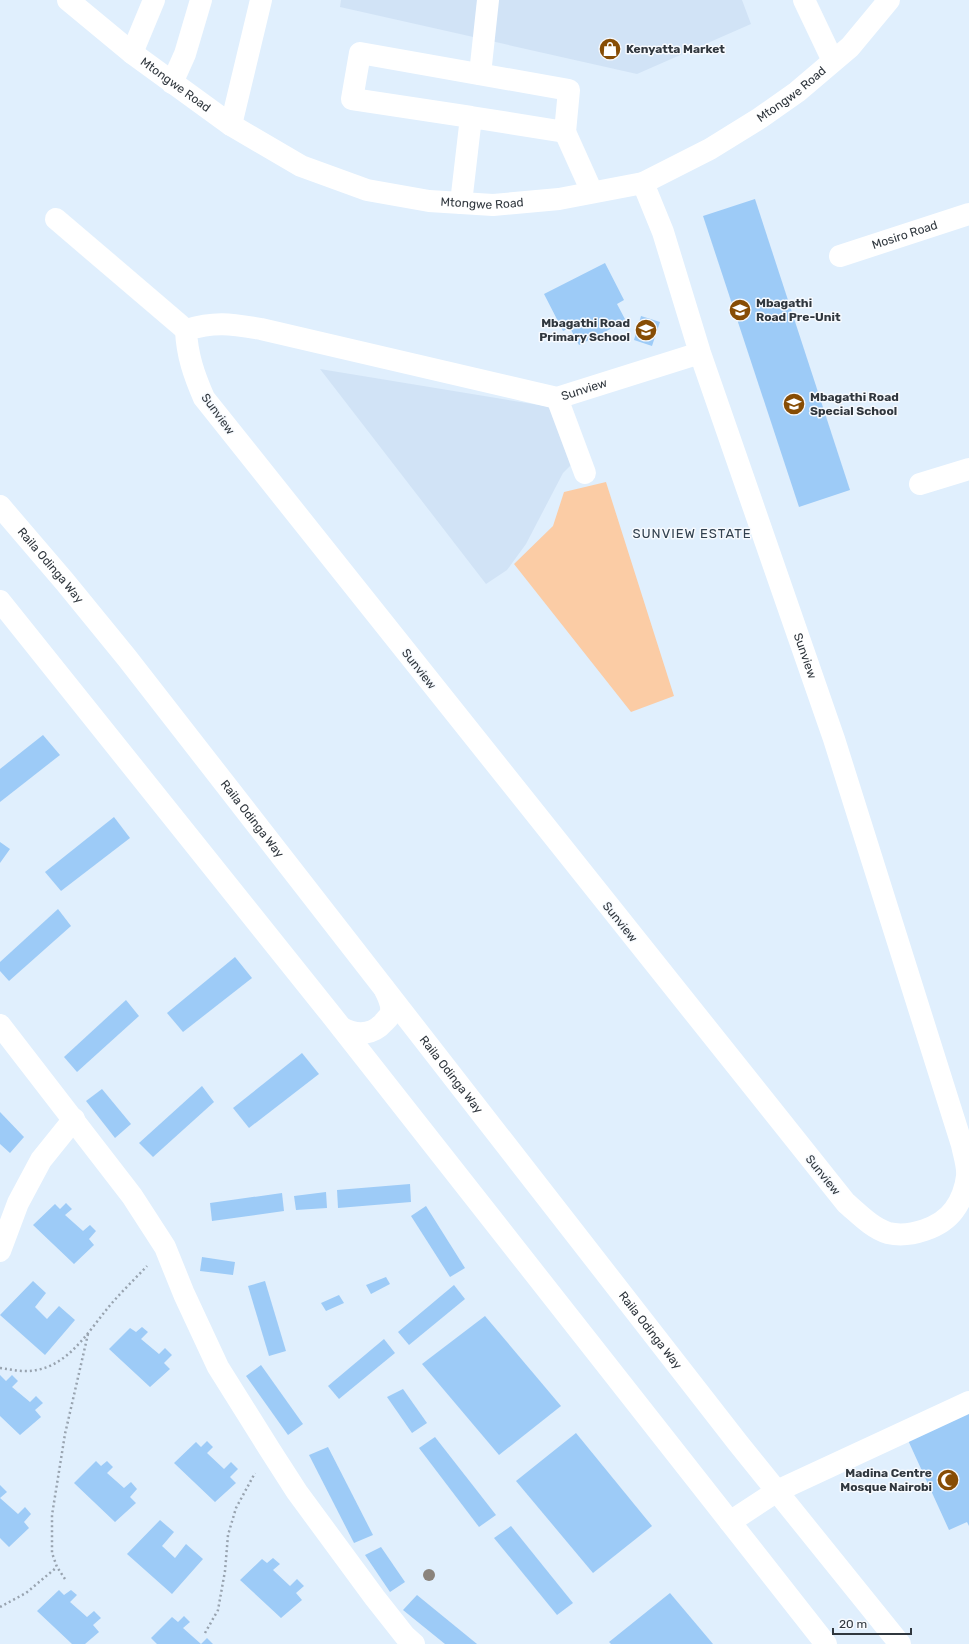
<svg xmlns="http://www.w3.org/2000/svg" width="969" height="1644" font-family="Rubik,sans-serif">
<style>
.built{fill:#d1e3f6}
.green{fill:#fbcca5}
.building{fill:#9dcbf7}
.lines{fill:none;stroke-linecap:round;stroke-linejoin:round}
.path{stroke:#98a3af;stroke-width:2.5;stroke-dasharray:2 3;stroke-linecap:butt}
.minor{stroke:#fff;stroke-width:22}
.major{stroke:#fff;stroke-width:22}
.tree{fill:#8a837c}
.labels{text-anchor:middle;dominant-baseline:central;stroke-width:3;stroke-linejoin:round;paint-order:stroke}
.poi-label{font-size:12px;font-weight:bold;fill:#30373e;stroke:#f7fafe;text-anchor:start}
.street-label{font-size:12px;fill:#30373e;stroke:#f7fafe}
.neighbourhood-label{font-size:13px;letter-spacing:1px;fill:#32414f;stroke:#f7fafe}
</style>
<rect width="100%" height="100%" fill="#e0effd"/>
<g class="built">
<polygon points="341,0 742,0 751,24 637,74 340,7"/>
<polygon points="320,369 551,407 574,462 563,473 526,544 507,570 486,584"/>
</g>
<polygon class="green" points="606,482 674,696 631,712 514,564 553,526 564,492"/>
<g class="building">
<polygon points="755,199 850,490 799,507 703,216"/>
<polygon points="605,263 624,300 617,304 626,321 579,345 570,328 563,331 544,294"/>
<polygon points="641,316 660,322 652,346 634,340"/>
<polygon points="43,735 60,755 0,802 0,769"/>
<polygon points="114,817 130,838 61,891 45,872"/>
<polygon points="0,842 10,849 0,863"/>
<polygon points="58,909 71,926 9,981 0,971 0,962"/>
<polygon points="235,957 252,978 183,1032 167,1013"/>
<polygon points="126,1000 139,1016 77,1072 64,1057"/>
<polygon points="302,1053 319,1074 249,1128 233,1108"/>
<polygon points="202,1086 214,1102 153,1157 139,1143"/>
<polygon points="102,1089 131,1124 115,1138 86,1101"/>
<polygon points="0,1112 24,1137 10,1153 0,1144"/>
<polygon points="410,1184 411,1202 338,1208 337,1190"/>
<polygon points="326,1192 327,1208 296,1210 294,1196"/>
<polygon points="282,1193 284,1211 212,1221 210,1203"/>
<polygon points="66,1203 72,1209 65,1215 83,1231 90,1225 96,1231 89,1239 94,1245 74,1264 33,1225 55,1204 60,1209"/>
<polygon points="426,1206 465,1268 450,1277 411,1216"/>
<polygon points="202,1257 235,1262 233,1275 200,1271"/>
<polygon points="386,1277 390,1284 371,1294 366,1285"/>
<polygon points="33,1281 46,1293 35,1307 47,1319 59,1306 75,1320 45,1355 0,1315"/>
<polygon points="265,1281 286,1351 269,1356 248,1286"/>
<polygon points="454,1285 465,1299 409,1345 398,1332"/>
<polygon points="339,1295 344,1303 326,1311 321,1303"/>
<polygon points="485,1316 561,1406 499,1455 422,1364"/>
<polygon points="142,1327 148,1332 141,1339 159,1354 165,1348 172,1355 164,1363 170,1369 150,1387 109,1349 130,1328 136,1332"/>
<polygon points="384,1339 395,1353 339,1399 328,1386"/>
<polygon points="261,1365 303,1424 288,1435 246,1376"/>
<polygon points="0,1375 6,1381 12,1375 18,1381 12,1387 30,1402 36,1396 43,1403 35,1410 41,1417 20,1435 0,1416"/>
<polygon points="403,1389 427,1423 412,1433 387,1397"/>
<polygon points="969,1410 969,1526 967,1522 949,1530 907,1438"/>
<polygon points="576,1433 652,1526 593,1573 516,1481"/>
<polygon points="435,1437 496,1515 479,1527 419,1448"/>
<polygon points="207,1441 213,1447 207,1453 224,1469 231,1462 238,1469 230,1477 236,1483 215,1502 174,1463 196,1442 201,1447"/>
<polygon points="328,1447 373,1535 354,1543 309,1455"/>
<polygon points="96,1461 101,1466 107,1461 113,1467 107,1473 124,1488 131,1482 137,1489 130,1497 136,1503 115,1522 74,1483"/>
<polygon points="0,1485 7,1492 0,1498"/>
<polygon points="0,1498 18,1514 25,1507 31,1514 24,1522 29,1528 9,1547 0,1538"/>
<polygon points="160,1520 174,1532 162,1546 175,1558 186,1544 203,1559 172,1594 127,1554"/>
<polygon points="511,1526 573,1603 557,1615 494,1538"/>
<polygon points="381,1547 405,1582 390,1592 365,1555"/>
<polygon points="273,1558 280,1564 273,1570 290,1586 297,1579 304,1586 296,1593 302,1600 281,1618 240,1580 262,1559 267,1563"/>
<polygon points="59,1590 64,1595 71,1590 77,1595 70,1602 87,1617 94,1611 101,1618 93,1625 99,1632 85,1644 72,1644 37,1611"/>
<polygon points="670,1593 713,1644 611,1644 609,1642"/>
<polygon points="417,1595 477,1644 445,1644 403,1610"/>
<polygon points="184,1616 190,1622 183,1628 201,1644 207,1638 213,1644 157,1644 151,1638 172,1617 178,1622"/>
</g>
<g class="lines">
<g class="path">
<path d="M 0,1368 C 8,1369 16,1371 24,1371 C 64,1372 85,1336 107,1309 C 119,1294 134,1280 147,1266"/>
<polyline points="65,1579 57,1567 52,1553 52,1515 65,1434 88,1334"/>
<polyline points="0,1607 26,1593 57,1567"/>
<polyline points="205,1633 218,1610 225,1571 228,1535 236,1508 255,1473"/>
</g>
<g class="minor">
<path id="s1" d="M 68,0 L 132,53 L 231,125 L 301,166 L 367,190 L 429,201 L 493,205 L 559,199 L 643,183 L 710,149 L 760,118 L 797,92 L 850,47 L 889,0"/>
<polyline points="804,0 833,61"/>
<polyline points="132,53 154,0"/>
<polyline points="480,74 488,0"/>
<polyline points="172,83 185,54 201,0"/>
<polyline points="231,125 261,0"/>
<polyline points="565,132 592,192"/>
<path id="s2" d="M 643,183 L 663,232 L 700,353 L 834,739 L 962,1145 C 964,1155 968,1166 967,1176 C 966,1187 961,1201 954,1210 C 941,1228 910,1238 888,1233 C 872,1228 859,1214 846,1203 L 204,398 C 194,375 187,355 186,330 C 216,321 231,324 261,329 L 557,398 L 700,353"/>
<polyline points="461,203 471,117 352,99 360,53 569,90 565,132 471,117"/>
<polyline points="56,219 186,330"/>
<path id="s3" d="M 840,256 L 969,214"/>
<polyline points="557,398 585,473"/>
<polyline points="920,484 969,469"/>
<polyline points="0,1025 132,1196 165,1247 184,1294 218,1367 270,1450 297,1492 375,1598 405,1636 414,1644"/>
<polyline points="0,1251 18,1203 41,1160 74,1119"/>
<polyline points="730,1522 777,1491 969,1402"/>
</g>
<g class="major">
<path id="s4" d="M 0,506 L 65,582 L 127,658 L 738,1443 L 900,1644"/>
<polyline points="0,601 329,1012 826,1644"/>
<path d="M 342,1028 C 357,1036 373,1035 384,1022 C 387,1019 391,1015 391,1011 C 392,1004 388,996 385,990"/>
</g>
</g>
<circle class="tree" cx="429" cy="1575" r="6"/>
<defs>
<g id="shop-disc" transform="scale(1.15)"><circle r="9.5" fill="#874d05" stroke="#f7fafe"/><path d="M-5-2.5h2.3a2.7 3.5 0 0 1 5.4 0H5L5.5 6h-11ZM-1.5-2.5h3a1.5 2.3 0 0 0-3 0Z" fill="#fff"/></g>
<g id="school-disc" transform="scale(1.15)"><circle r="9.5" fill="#874d05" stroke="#f7fafe"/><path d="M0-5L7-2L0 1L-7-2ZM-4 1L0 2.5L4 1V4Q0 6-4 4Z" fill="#fff"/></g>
<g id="mosque-disc" transform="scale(1.15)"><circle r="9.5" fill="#874d05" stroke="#f7fafe"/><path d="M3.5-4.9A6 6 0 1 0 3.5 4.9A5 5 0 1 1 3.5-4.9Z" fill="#fff"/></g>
</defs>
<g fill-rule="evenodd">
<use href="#shop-disc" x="610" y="49"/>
<use href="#school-disc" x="740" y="310"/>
<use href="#school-disc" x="646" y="330"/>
<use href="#school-disc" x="794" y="404"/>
<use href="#mosque-disc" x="948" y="1480"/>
</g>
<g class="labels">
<g class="poi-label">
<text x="626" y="49">Kenyatta Market</text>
<text x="756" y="303">Mbagathi<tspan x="756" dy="14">Road Pre-Unit</tspan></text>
<text x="630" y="323" text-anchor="end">Mbagathi Road<tspan x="630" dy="14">Primary School</tspan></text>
<text x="810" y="397">Mbagathi Road<tspan x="810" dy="14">Special School</tspan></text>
<text x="932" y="1473" text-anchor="end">Madina Centre<tspan x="932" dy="14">Mosque Nairobi</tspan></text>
</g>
<g class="street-label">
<text stroke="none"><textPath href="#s1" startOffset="137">Mtongwe Road</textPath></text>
<text stroke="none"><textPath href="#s1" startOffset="809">Mtongwe Road</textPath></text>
<text stroke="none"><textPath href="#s1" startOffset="473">Mtongwe Road</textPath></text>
<text stroke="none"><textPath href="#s3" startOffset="68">Mosiro Road</textPath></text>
<text stroke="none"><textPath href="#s2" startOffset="2716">Sunview</textPath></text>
<text transform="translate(218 414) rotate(54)">Sunview</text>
<text stroke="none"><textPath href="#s4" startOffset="78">Raila Odinga Way</textPath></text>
<text stroke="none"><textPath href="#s2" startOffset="500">Sunview</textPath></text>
<text transform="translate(419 669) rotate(52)">Sunview</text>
<text stroke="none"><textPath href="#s4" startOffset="402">Raila Odinga Way</textPath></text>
<text transform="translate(620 922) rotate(51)">Sunview</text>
<text stroke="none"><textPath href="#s4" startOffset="726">Raila Odinga Way</textPath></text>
<text transform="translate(823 1175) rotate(51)">Sunview</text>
<text stroke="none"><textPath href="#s4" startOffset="1050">Raila Odinga Way</textPath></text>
</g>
<g class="neighbourhood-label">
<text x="692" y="533">SUNVIEW ESTATE</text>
</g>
</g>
<path d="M833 1628v6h78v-6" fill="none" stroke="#30373e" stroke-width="2"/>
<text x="839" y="1628" font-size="12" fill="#30373e" stroke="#f7fafe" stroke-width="3" paint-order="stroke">20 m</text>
</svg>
